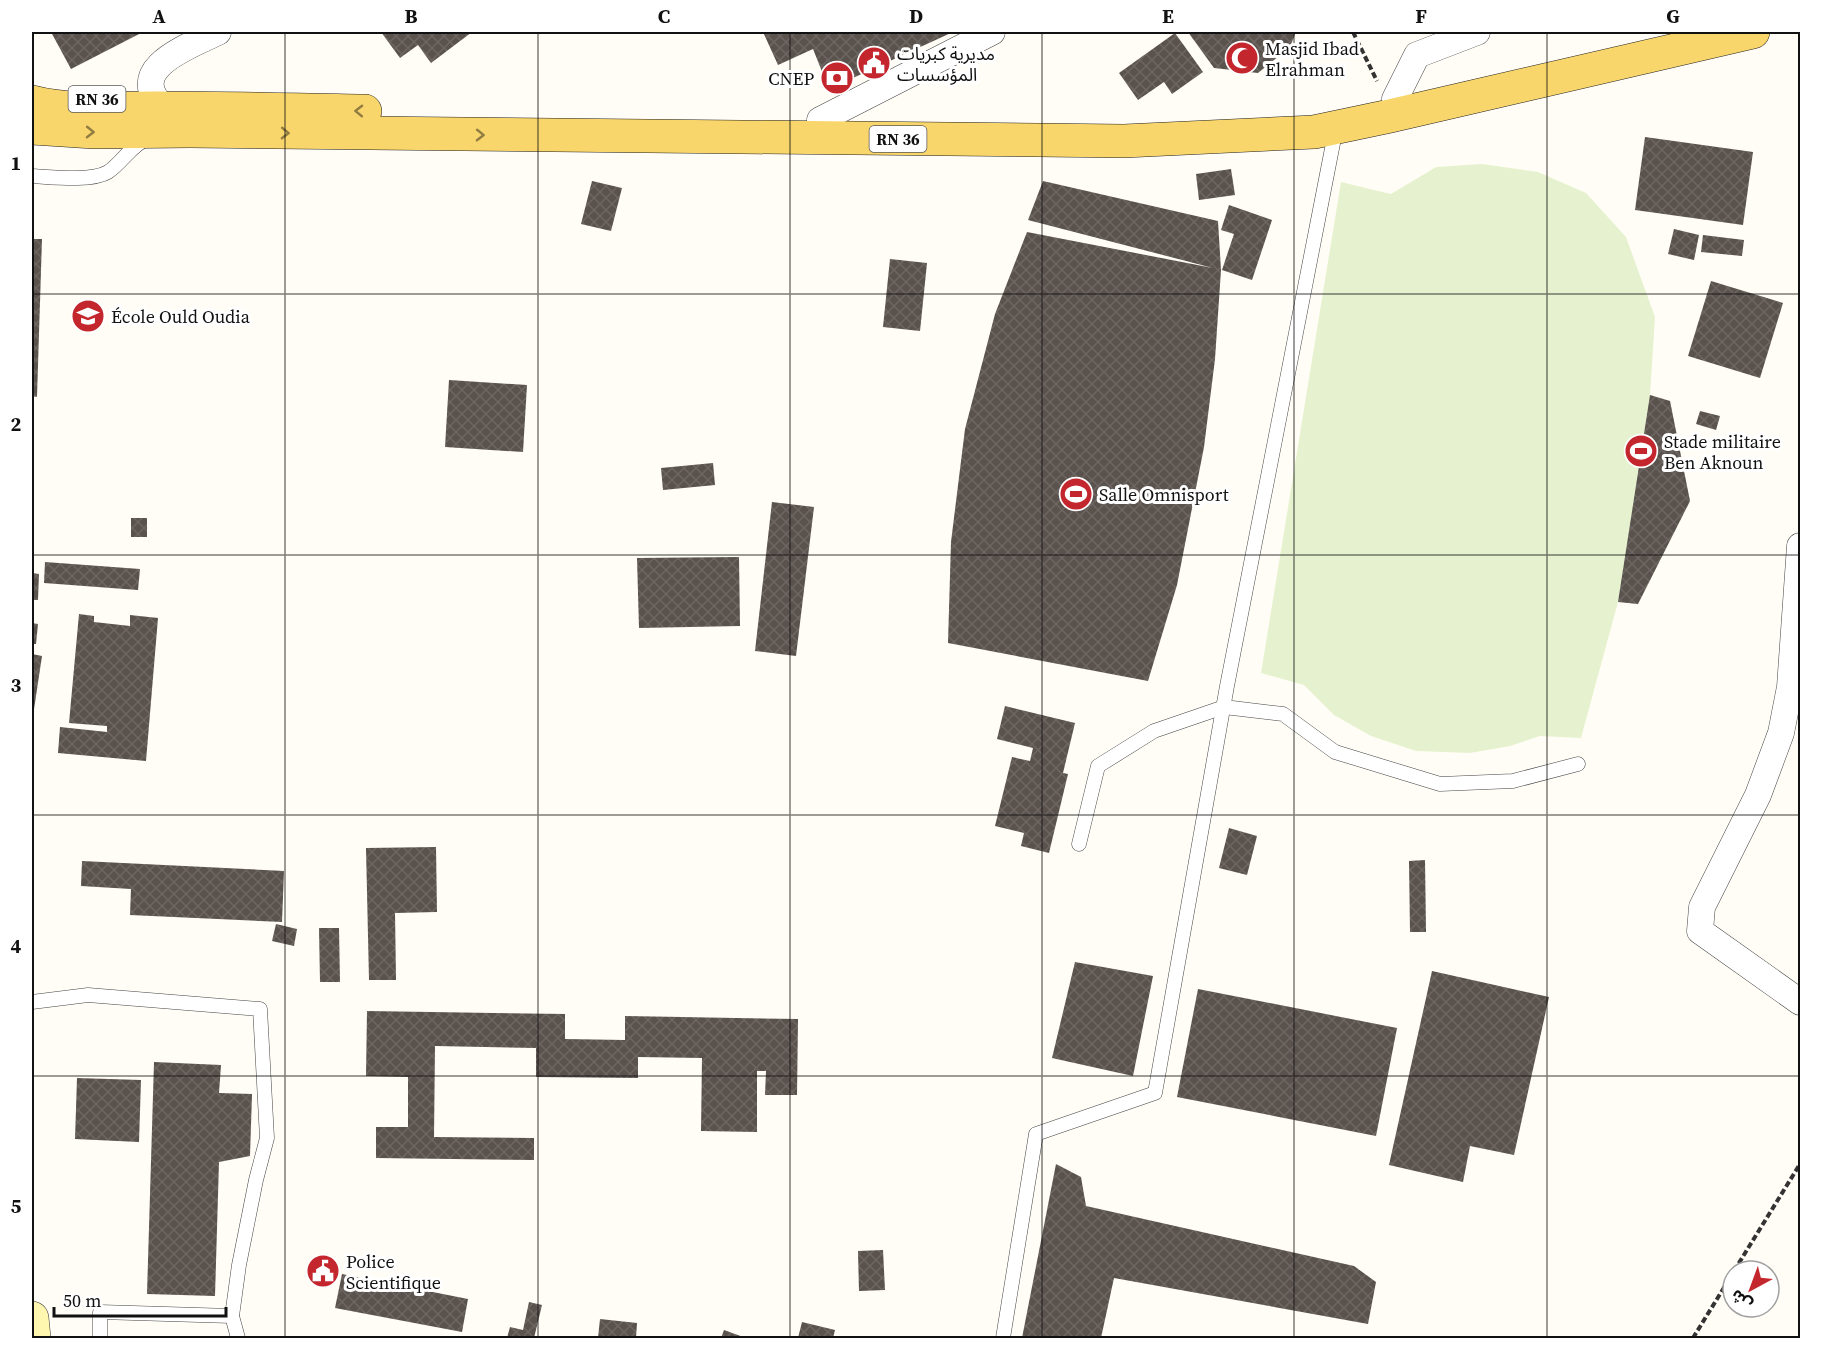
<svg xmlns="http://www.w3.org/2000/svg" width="1832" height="1370" font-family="'Source Serif 4','Noto Sans Arabic',serif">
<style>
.pitch{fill:#e6f2cf}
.building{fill:url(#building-cross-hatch)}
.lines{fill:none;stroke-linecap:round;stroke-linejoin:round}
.lane-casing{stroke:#444;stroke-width:15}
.street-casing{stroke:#444;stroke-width:27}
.secondary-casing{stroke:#333;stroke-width:34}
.primary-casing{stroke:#222;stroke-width:34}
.path{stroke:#333;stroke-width:4;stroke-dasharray:6 3;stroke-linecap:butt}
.lane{stroke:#fff;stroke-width:14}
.street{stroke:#fff;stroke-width:26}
.secondary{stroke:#fff6b0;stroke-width:33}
.primary{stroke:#f9d66b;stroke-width:33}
.oneway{stroke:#917d42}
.grid{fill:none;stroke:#111;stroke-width:1.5;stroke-opacity:0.55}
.labels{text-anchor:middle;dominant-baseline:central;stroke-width:6;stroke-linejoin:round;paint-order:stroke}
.shield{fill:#fff;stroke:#585858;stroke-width:1.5}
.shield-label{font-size:16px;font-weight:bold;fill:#111}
.poi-label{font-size:18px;fill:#111;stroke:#fff;text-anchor:start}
.neatline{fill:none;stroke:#111;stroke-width:2}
.grid-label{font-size:20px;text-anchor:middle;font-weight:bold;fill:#111}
</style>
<defs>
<pattern id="building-cross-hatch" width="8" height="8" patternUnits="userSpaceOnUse" patternTransform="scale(1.5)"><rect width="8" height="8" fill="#5a524d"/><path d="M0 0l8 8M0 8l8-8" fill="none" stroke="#6d6662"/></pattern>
</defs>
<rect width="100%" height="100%" fill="#fffdf5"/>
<polygon class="pitch" points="1482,164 1538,172 1586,193 1626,237 1655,317 1650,395 1670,401 1690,501 1638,604 1618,602 1581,738 1540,736 1510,746 1470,753 1416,751 1371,736 1334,715 1304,685 1261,673 1341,182 1391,194 1436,167"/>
<g class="building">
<polygon points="51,32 143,32 71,69"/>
<polygon points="381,32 472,32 431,63 418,45 400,58"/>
<polygon points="763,32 953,32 829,89 813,49 778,65"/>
<polygon points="1188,32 1296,32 1290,47 1258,73 1214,68"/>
<polygon points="1175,33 1203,72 1172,94 1164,82 1138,100 1119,73"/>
<polygon points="1645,137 1753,152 1743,225 1635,210"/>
<polygon points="1231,169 1235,195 1199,200 1196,174"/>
<polygon points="592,181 622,188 611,231 581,224"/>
<polygon points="1043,181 1218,221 1221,270 1215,359 1204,447 1177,585 1148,681 948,643 951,542 965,429 995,314 1027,232 1213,268 1028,220"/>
<polygon points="1229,205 1272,220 1252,280 1222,270 1234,234 1221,230"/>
<polygon points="1674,229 1699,235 1694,260 1668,254"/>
<polygon points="1703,235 1744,240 1742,256 1701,252"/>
<polygon points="32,239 42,239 37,397 32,396"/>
<polygon points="890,259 927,263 920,331 883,327"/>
<polygon points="1711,281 1783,303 1760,378 1688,356"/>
<polygon points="449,380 527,385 523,452 445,447"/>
<polygon points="1650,395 1670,401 1690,501 1638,604 1618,602"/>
<polygon points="1700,411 1720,416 1716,430 1696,424"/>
<polygon points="713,463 715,485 663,490 661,468"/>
<polygon points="772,502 814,507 796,656 755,651"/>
<rect x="131" y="518" width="16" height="19"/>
<polygon points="739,557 740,626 639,628 637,558"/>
<polygon points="45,562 140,569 138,590 44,583"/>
<polygon points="32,573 39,574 38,600 32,600"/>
<polygon points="79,614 94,616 94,622 130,626 130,615 158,618 146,761 58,753 60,727 107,732 107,726 69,723"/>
<polygon points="32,623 38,624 36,644 32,644"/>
<polygon points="32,654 42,656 33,716 32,716"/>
<polygon points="1005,706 1075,723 1063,773 1068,774 1049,853 1021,846 1024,833 995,826 1012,757 1030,761 1033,748 997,739"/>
<polygon points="1229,828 1257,836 1247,875 1219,868"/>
<polygon points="436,847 437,912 395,913 396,980 369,980 366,848"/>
<polygon points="1425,860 1426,932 1410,932 1409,861"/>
<polygon points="82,861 284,871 282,922 130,915 131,889 81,886"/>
<polygon points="276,924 297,929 294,946 272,941"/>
<polygon points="319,928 339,928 340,982 320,982"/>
<polygon points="1075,962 1153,976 1133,1076 1052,1058"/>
<polygon points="1432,971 1549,997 1514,1155 1470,1146 1463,1182 1389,1165"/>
<polygon points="1198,989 1397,1028 1376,1136 1177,1097"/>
<polygon points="367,1011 565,1014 565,1039 625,1040 625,1016 798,1019 797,1095 765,1095 766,1071 757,1071 757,1132 701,1131 702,1058 638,1057 638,1078 536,1077 536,1048 435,1046 434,1137 534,1138 534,1160 376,1158 376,1127 408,1127 408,1077 366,1076"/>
<polygon points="154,1062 221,1065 219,1093 252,1094 250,1156 219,1162 215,1296 147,1294"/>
<polygon points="77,1078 141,1080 139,1142 75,1139"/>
<polygon points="1056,1164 1081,1177 1086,1206 1354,1266 1376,1282 1368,1324 1114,1278 1101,1338 1022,1338"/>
<polygon points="883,1250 885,1290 859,1291 858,1251"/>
<polygon points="342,1274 468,1299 462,1332 335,1308"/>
<polygon points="529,1302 542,1305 534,1338 507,1338 510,1327 523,1330"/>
<polygon points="600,1319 637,1323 636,1338 598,1338"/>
<polygon points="802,1322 835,1330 833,1338 798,1338"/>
<polygon points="724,1330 746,1338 721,1338"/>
</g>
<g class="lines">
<g class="lane-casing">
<g id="lane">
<path d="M 32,176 C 51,177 91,182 108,172 C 123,162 131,145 148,138"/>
<polyline points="1079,844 1098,766 1154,731 1224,707 1283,714 1335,752 1440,784 1513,781 1578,764"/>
<polyline points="32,1002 88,995 260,1009 267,1138 256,1180 239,1265 232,1316 238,1338"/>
<polyline points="100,1338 100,1312 232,1316"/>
<polyline points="1003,1338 1036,1134 1155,1093 1227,686 1336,128"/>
</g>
</g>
<g class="street-casing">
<g id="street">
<polyline points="1395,99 1417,55 1477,32"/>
<path d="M 164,108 C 122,69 190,46 218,32"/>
<polyline points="820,120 992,32"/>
<polyline points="1800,546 1790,687 1781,733 1758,795 1702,907 1700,931 1800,1002"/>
</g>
</g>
<g class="secondary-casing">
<polyline id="secondary" points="32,1318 34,1338"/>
</g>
<g class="primary-casing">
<g id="primary">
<path d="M 32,102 C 74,113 120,107 164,108 C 231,108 298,110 365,111"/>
<polyline points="32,128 94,132 190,131 1124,141 1314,132 1390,116 1753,32"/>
</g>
</g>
<g class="path">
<polyline points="1353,32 1377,81"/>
<polyline points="1734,1271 1800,1164"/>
<polyline points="1693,1338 1733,1273"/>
</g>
<use href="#lane" class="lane"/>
<use href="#street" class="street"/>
<use href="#secondary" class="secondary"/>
<use href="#primary" class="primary"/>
</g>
<defs><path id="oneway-chevron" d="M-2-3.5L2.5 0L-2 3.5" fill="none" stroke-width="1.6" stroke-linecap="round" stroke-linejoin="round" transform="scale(1.5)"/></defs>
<g class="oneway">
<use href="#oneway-chevron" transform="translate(359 111) rotate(-179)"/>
<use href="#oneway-chevron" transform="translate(90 132) rotate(1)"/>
<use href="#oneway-chevron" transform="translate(285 133) rotate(1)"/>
<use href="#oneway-chevron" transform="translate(480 135) rotate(1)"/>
</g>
<path class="grid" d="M 285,32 L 285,1338M 538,32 L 538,1338M 790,32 L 790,1338M 1042,32 L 1042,1338M 1294,32 L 1294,1338M 1547,32 L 1547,1338M 32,294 L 1800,294M 32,555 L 1800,555M 32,815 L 1800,815M 32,1076 L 1800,1076"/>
<defs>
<g id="mosque-disc" transform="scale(1.725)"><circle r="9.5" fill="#c4262e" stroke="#fff"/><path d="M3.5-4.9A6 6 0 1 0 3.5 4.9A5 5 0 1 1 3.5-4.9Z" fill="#fff"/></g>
<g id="civic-disc" transform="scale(1.725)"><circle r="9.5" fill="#c4262e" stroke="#fff"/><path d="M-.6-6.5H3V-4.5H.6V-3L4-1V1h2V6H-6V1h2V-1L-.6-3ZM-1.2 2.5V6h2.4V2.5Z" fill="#fff"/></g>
<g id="bank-disc" transform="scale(1.725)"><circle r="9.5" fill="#c4262e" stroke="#fff"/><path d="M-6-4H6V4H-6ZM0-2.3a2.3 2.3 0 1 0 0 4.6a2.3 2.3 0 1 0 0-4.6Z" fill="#fff"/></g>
<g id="school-disc" transform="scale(1.725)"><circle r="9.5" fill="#c4262e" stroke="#fff"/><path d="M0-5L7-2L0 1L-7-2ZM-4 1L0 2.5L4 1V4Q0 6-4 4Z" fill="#fff"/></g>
<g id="stadium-disc" transform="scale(1.725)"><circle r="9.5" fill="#c4262e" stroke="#fff"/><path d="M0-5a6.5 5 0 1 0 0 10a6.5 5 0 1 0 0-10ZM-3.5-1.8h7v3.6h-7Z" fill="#fff"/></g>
</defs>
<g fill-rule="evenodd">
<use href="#mosque-disc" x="1242" y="58"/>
<use href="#civic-disc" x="874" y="63"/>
<use href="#bank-disc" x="837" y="78"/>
<use href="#school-disc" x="88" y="316"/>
<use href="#stadium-disc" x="1641" y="451"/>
<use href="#stadium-disc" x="1076" y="494"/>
<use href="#civic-disc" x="323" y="1271"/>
</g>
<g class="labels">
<g class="shield">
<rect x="68.5" y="86" width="57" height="26" rx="4.5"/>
<rect x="869.5" y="126" width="57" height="26" rx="4.5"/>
</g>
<g class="shield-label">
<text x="97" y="99">RN 36</text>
<text x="898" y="139">RN 36</text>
</g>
<g class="poi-label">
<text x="1265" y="48">Masjid Ibad<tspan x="1265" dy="21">Elrahman</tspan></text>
<text x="897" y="53">مديرية كبريات<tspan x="897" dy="21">المؤسسات</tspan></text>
<text x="814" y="78" text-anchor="end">CNEP</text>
<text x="111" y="316">École Ould Oudia</text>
<text x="1664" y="441">Stade militaire<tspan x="1664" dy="21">Ben Aknoun</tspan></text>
<text x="1099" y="494">Salle Omnisport</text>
<text x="346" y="1261">Police<tspan x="346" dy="21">Scientifique</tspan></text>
</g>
</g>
<rect width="1832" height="1370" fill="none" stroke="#ffffff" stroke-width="66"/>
<g transform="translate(1751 1289) rotate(221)"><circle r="28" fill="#ffffff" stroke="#a0a0a0" stroke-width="1.5"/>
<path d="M0-4.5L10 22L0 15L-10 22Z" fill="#c4262e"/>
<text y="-9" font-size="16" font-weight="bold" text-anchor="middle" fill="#111111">ش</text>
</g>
<path d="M54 1307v9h172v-9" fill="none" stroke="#111111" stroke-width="3"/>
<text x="63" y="1307" font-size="18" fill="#111111" stroke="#ffffff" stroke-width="4.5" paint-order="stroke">50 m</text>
<rect x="33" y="33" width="1766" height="1304" class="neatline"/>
<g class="grid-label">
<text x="159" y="23">A</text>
<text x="411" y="23">B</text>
<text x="664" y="23">C</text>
<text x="916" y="23">D</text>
<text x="1168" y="23">E</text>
<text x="1421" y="23">F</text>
<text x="1673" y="23">G</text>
<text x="16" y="170">1</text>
<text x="16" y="431">2</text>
<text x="16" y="692">3</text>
<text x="16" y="953">4</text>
<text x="16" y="1213">5</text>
</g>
</svg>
